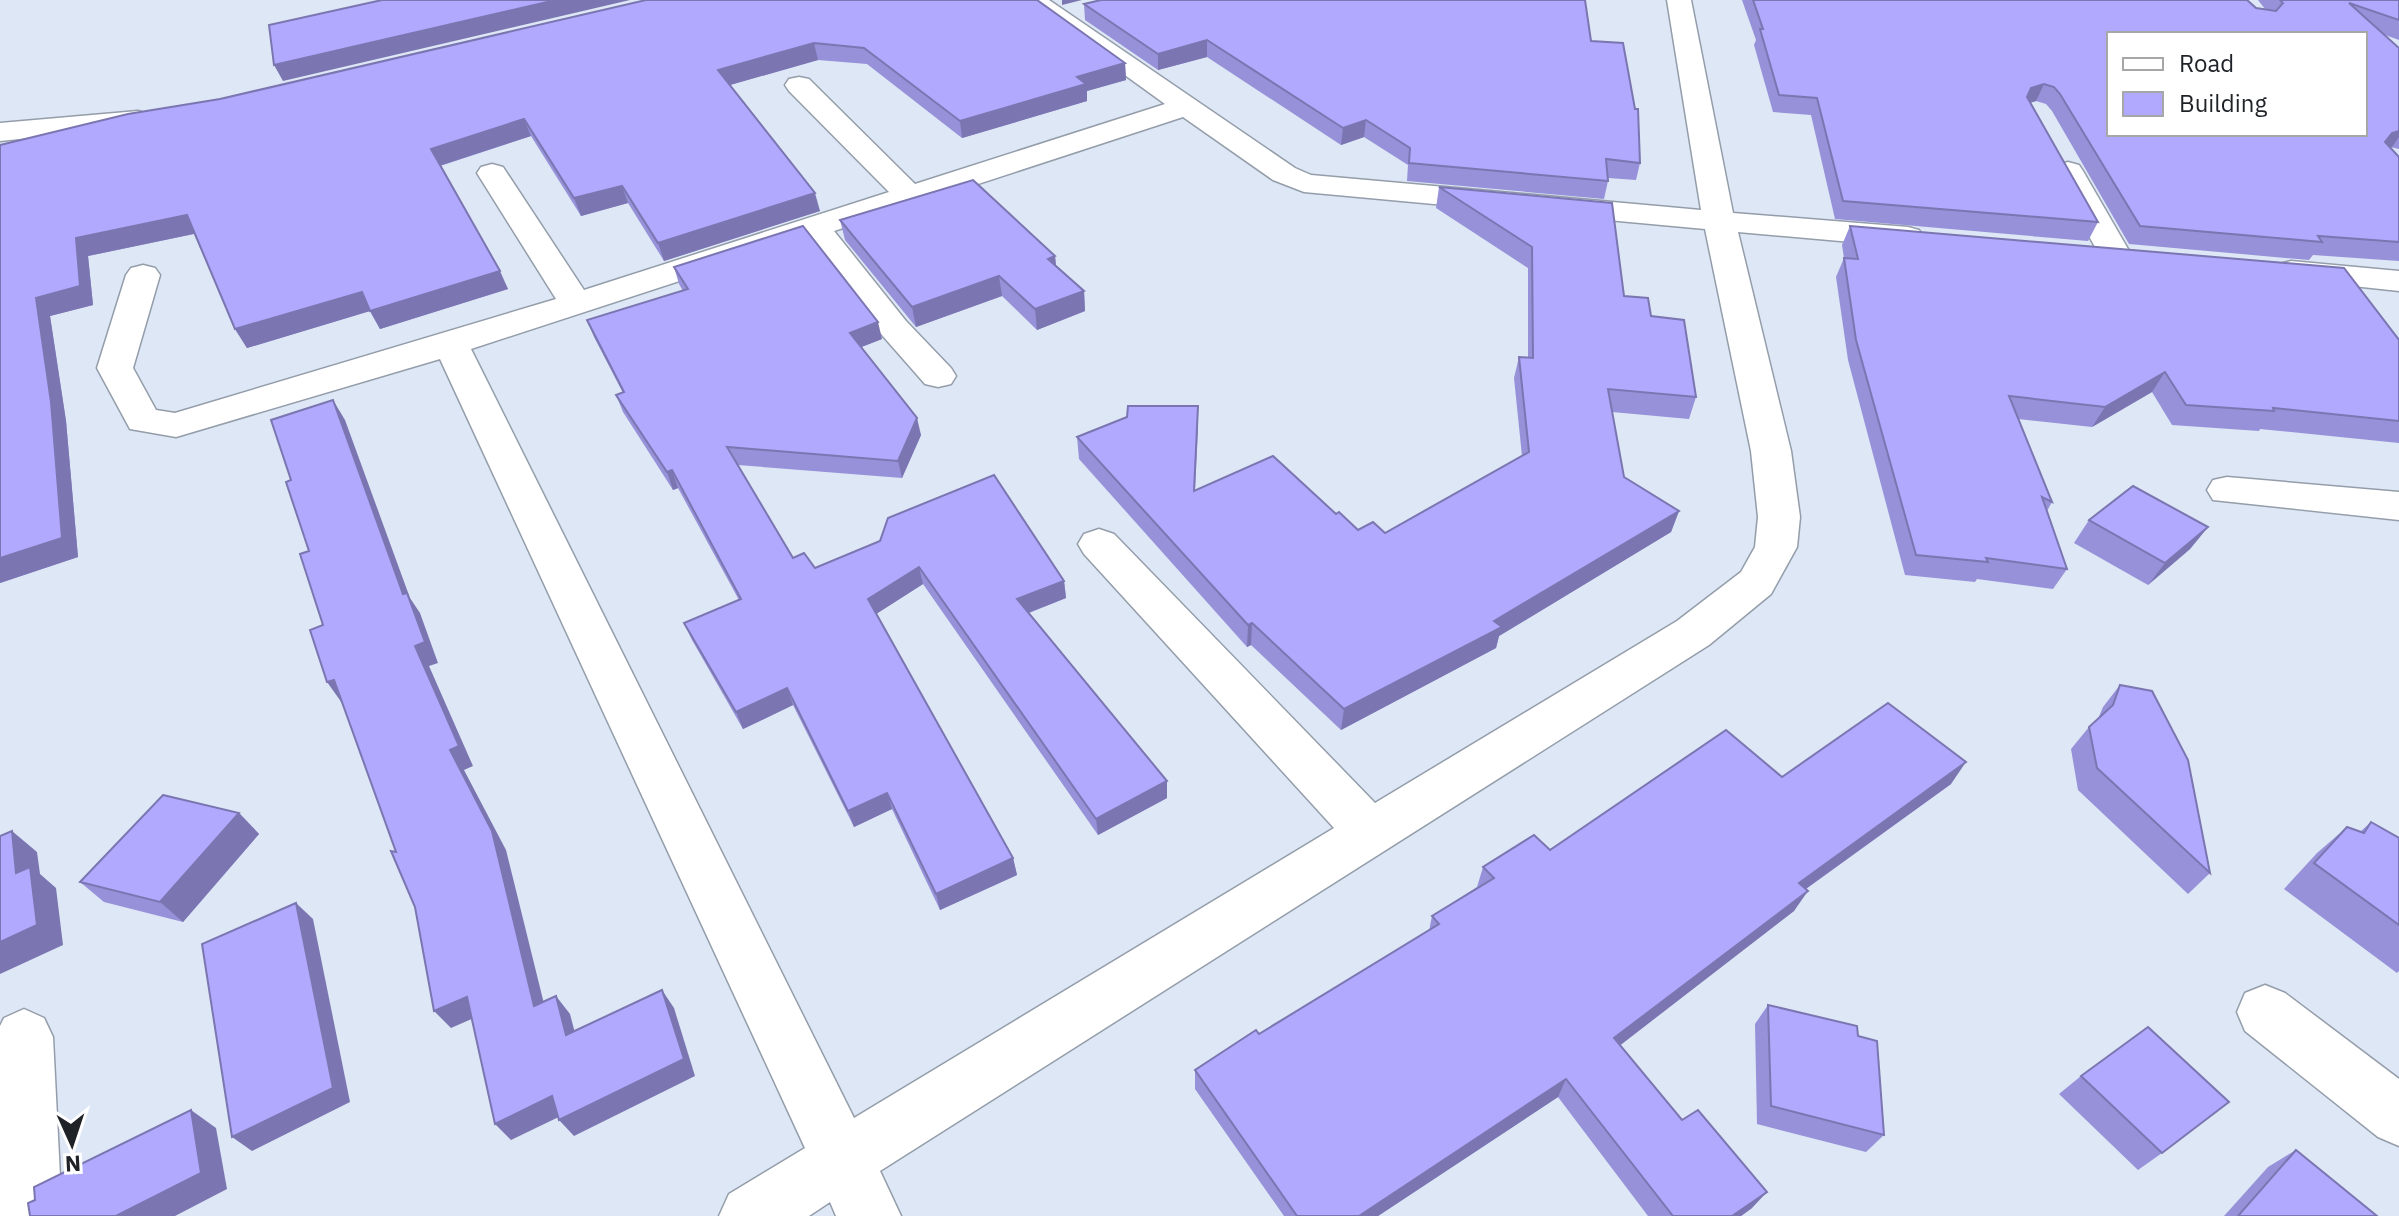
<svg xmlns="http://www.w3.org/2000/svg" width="2399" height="1216" font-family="'IBM Plex Sans',sans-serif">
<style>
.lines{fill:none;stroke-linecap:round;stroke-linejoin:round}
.street-casing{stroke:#949daa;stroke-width:3}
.street{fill:#fff;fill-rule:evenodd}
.wall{fill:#9791da}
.shaded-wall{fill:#7b76b1}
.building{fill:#b0a9fd;stroke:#7b76b1;stroke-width:2;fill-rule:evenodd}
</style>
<rect width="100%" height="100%" fill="#dde7f5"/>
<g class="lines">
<g class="street-casing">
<g id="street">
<path d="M 1021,0 L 1049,0 L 1295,168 L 1311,175 L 1701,210 L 1667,0 L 1691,0 L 1733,213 L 1908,227 L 1919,230 L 1924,237 L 1919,244 L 1908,247 L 1738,232 L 1791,451 L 1800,517 L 1797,547 L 1771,594 L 1709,645 L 880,1171 L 901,1216 L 836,1216 L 830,1202 L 809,1216 L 719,1216 L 729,1194 L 805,1148 L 440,359 L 176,437 L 130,429 L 97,368 L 126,275 L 131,268 L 143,265 L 155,268 L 160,275 L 133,368 L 156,410 L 175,413 L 556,299 L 477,173 L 481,167 L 492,164 L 503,167 L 584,290 L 889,192 L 789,91 L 785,85 L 789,79 L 799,77 L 809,79 L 915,184 L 1165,104 ZM 1183,117 L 1273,180 L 1304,192 L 1705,229 L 1751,451 L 1758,517 L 1755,547 L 1741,572 L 1677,621 L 1375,803 L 1114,534 L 1099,529 L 1084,534 L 1078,544 L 1084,554 L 1334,828 L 854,1118 L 471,349 L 808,239 L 882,335 L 925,384 L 938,387 L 951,384 L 956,376 L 951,368 L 906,321 L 834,231 Z"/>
<polygon points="138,111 148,114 152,120 148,126 0,141 0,123"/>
<polygon points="2068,162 2079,165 2083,171 2132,256 2128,263 2116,266 2104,263 2100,256 2053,171 2057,165"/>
<polygon points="2291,261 2399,271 2399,291 2279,278 2274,271 2279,264"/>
<polygon points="2227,477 2399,492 2399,520 2213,500 2207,490 2213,480"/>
<polygon points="2265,985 2285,993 2399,1079 2399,1146 2378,1137 2245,1031 2237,1012 2245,993"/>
<polygon points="24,1009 44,1018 53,1037 62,1216 0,1216 0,1026 4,1018"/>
</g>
</g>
<use href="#street" class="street"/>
</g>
<g class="wall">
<polygon points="646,0 1125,63 1126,80 1087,91 1087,101 962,138 867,64 818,60 730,85 820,211 664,261 628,203 581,216 531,136 440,166 508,289 380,329 370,311 247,348 235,329 194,234 88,256 93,305 50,316 66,421 78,557 0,583 0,145 220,99"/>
<polygon points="1742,0 2247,0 2256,8 2265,9 2258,0 2399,0 2399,40 2385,35 2399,48 2399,149 2390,147 2399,157 2399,261 2313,255 2309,260 2129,244 2052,111 2046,104 2036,101 2030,103 2098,222 2088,241 1835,219 1811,115 1773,112 1754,45 1756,40"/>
<polygon points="1084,4 1591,41 1640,163 1636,180 1608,178 1608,181 1604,199 1407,181 1408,165 1364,137 1341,145 1207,57 1158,70 1085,20"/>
<polygon points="1439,187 1624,296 1651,316 1696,397 1689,419 1612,412 1624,477 1679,511 1671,532 1499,636 1496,648 1341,730 1251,645 1247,647 1079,459 1077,437 1198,428 1195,490 1336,514 1358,530 1385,533 1522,456 1514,378 1519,357 1528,357 1528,268 1436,208"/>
<polygon points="840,220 1055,256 1056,266 1084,291 1085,311 1037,330 1002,296 916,327 845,240"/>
<polygon points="1850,226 2399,340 2399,443 2260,429 2259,431 2172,425 2152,392 2092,427 2018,419 2052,502 2047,511 2067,569 2053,589 1977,579 1975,582 1905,575 1848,360 1836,277 1844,258 1842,245"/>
<polygon points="674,267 882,339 861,347 921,435 902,478 738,465 793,558 815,568 880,541 1064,581 1066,598 1029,613 1167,781 1167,798 1098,835 923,584 876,614 1013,858 1017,875 940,910 892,809 854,827 793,705 743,729 692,640 684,623 739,600 678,488 673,490 623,412 616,395 623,393 594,337 587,320 683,291 679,284"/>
<polygon points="2089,520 2208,527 2190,549 2148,585 2074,543"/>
<polygon points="2120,685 2210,873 2188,894 2078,790 2071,749 2089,727 2098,719 2103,707"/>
<polygon points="1782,777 1951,784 1806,889 1794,911 1620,1045 1752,1208 1741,1216 1648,1216 1558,1097 1378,1216 1284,1216 1195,1089 1195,1070 1259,1034 1429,931 1432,916 1477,887 1483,867 1550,850"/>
<polygon points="239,813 259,834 183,922 104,902 80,882"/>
<polygon points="2371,822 2399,838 2399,971 2397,973 2284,889 2317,853 2347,827 2360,832"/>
<polygon points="1768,1005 1884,1135 1866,1152 1757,1124 1755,1024"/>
<polygon points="2081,1076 2162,1153 2138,1170 2059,1094"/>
<polygon points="2296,1150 2377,1216 2224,1216 2268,1167"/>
</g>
<g class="shaded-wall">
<polygon points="556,0 630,0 283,81 274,65"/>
<polygon points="1062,0 1082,0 1062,5"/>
<polygon points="1207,40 1207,57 1158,70 1158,54"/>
<polygon points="814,43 818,60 723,87 718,70"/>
<polygon points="1125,63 1126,80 1087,91 1087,101 962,138 960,121 1077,77"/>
<polygon points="2044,84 2036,101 2022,105 2031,88"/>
<polygon points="524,119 531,136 439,166 431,149"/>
<polygon points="1366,120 1364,137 1341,145 1343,128"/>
<polygon points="2399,131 2399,137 2392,147 2379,150 2392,133"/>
<polygon points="622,186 628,203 581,216 574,198"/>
<polygon points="815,193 820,211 664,261 658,243"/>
<polygon points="187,215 198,233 88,256 93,305 50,316 66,421 78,557 0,583 0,558 36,298 76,238"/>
<polygon points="1055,256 1057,276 1048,259"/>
<polygon points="500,271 508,289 380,329 370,311 247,348 235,329 362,292"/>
<polygon points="999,276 1002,296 916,327 912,307"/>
<polygon points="1084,291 1085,311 1037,330 1035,309"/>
<polygon points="878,322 882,339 854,350 850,333"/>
<polygon points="2165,372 2152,392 2092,427 2105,407"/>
<polygon points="333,400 345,420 410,598 420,613 438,663 429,666 473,766 464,770 506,850 549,1024 534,1006 415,646 403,594"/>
<polygon points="917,418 921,435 902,478 898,461"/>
<polygon points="672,470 678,488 673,490 667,472"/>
<polygon points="1679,511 1671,532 1499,636 1496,648 1341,730 1344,709"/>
<polygon points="2208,527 2190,549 2148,585 2165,563"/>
<polygon points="919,567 923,584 873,616 868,599"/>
<polygon points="1064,581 1066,598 1020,616 1017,599"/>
<polygon points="1252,623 1251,645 1247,647 1248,625"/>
<polygon points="334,680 342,703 327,682"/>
<polygon points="787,688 793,705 743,729 736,712"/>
<polygon points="1966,762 1951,784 1786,903 1799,883"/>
<polygon points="1167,781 1167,798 1098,835 1096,819"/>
<polygon points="887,793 892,809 854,827 848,811"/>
<polygon points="239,813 259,834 183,922 160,902"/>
<polygon points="12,831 37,852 40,874 56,888 63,945 0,974 0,942 16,873"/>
<polygon points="1013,858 1017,875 940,910 936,894"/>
<polygon points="1808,891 1794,911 1605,1057 1614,1038"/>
<polygon points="296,903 313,919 350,1102 252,1151 232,1137"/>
<polygon points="662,990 674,1008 695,1076 574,1136 559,1120"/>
<polygon points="556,996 570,1014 580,1052 566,1035"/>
<polygon points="467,997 483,1014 451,1028 434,1011"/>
<polygon points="1566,1079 1558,1097 1378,1216 1359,1216"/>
<polygon points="552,1096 567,1113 511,1140 495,1124"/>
<polygon points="191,1110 216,1128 227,1189 175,1216 116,1216"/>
<polygon points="1767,1192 1752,1208 1741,1216 1732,1216"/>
</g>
<g class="building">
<polygon points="382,0 556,0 274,65 269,25"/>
<polygon points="646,0 1037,0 1125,63 1077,77 1086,84 960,121 864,48 814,43 718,70 815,193 658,243 622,186 574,198 524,119 431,149 500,271 370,311 362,292 235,329 187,215 76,238 80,286 36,298 51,402 62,538 0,558 0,145 128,114 220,99"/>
<polygon points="1101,0 1585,0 1591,41 1623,43 1635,109 1638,109 1640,163 1606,159 1608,181 1409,163 1410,148 1366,120 1343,128 1207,40 1158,54 1084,4"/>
<path d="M 1753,0 L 2247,0 L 2256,8 L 2276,11 L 2283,3 L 2280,0 L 2399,0 L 2399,20 L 2349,3 L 2399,48 L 2399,131 L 2392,133 L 2385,142 L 2399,157 L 2399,242 L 2318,236 L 2322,242 L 2140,226 L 2060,94 L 2054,87 L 2044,84 L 2031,88 L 2027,97 L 2098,222 L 1843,201 L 1817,98 L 1779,95 L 1760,29 L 1763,29 ZM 2109,34 L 2365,34 L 2365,134 L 2109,134 Z"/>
<polygon points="973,180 1055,256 1048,259 1084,291 1035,309 999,276 912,307 840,220"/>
<polygon points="1439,187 1612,203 1624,296 1648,298 1651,316 1684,320 1696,397 1608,389 1624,477 1679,511 1494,621 1502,627 1344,709 1252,623 1248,625 1077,437 1127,417 1128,406 1198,406 1194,491 1273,456 1336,514 1339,512 1358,530 1373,522 1385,533 1529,452 1519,357 1533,358 1532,247"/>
<polygon points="803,226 878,322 850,333 917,418 898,461 727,447 793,558 804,553 815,568 880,541 888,518 994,475 1064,581 1017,599 1167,781 1096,819 919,567 868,599 1013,858 936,894 887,793 848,811 787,688 736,712 684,623 741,599 672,470 667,472 616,395 624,392 587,320 688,289 674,267"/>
<polygon points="1850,226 2344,268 2399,340 2399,421 2273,408 2274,411 2186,405 2165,372 2105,407 2009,396 2052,502 2042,497 2067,569 1986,558 1988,562 1916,555 1856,340 1844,258 1858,259"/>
<polygon points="333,400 403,594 407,593 425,642 415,646 459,746 450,750 492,831 534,1006 556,996 566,1035 662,990 684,1059 559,1120 552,1096 495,1124 467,997 434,1011 415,907 391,851 396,852 334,680 327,682 310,630 323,625 300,554 309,551 286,482 291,480 271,420"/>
<polygon points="2133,486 2208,527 2165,563 2089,520"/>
<polygon points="2120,685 2152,691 2188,760 2210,873 2097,768 2089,727 2113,705"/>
<polygon points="1888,703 1966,762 1799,883 1808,891 1614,1038 1682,1120 1698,1110 1767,1192 1732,1216 1673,1216 1566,1079 1359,1216 1297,1216 1195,1070 1256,1030 1259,1034 1439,924 1432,916 1494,878 1483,867 1534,835 1550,850 1726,730 1782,777"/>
<polygon points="163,795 239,813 160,902 80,882"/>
<polygon points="2371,822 2399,838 2399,925 2314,863 2347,827 2364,833"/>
<polygon points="12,831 16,873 30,867 37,925 0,942 0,836"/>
<polygon points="296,903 333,1088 232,1137 202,944"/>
<polygon points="1768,1005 1857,1026 1858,1036 1877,1041 1884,1135 1771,1106"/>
<polygon points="2148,1027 2229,1102 2162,1153 2081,1076"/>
<polygon points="191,1110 201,1173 116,1216 30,1216 28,1203 35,1200 34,1187"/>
<polygon points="2296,1150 2377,1216 2238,1216"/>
</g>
<rect x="2107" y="32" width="260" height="104" fill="#ffffff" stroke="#a5a7a9" stroke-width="2"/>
<rect x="2123" y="58" width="40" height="12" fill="#ffffff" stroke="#a5a7a9" stroke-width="2"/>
<text x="2179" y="72" font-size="24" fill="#1f2328">Road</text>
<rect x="2123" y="92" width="40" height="24" fill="#b0a9fd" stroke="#a5a7a9" stroke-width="2"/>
<text x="2179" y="112" font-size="24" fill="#1f2328">Building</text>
<g transform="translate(72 1144) rotate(177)" stroke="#ffffff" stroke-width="6" paint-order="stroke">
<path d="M0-6L14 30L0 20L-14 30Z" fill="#1f2328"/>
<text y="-12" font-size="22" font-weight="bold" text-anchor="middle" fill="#1f2328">N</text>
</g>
</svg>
